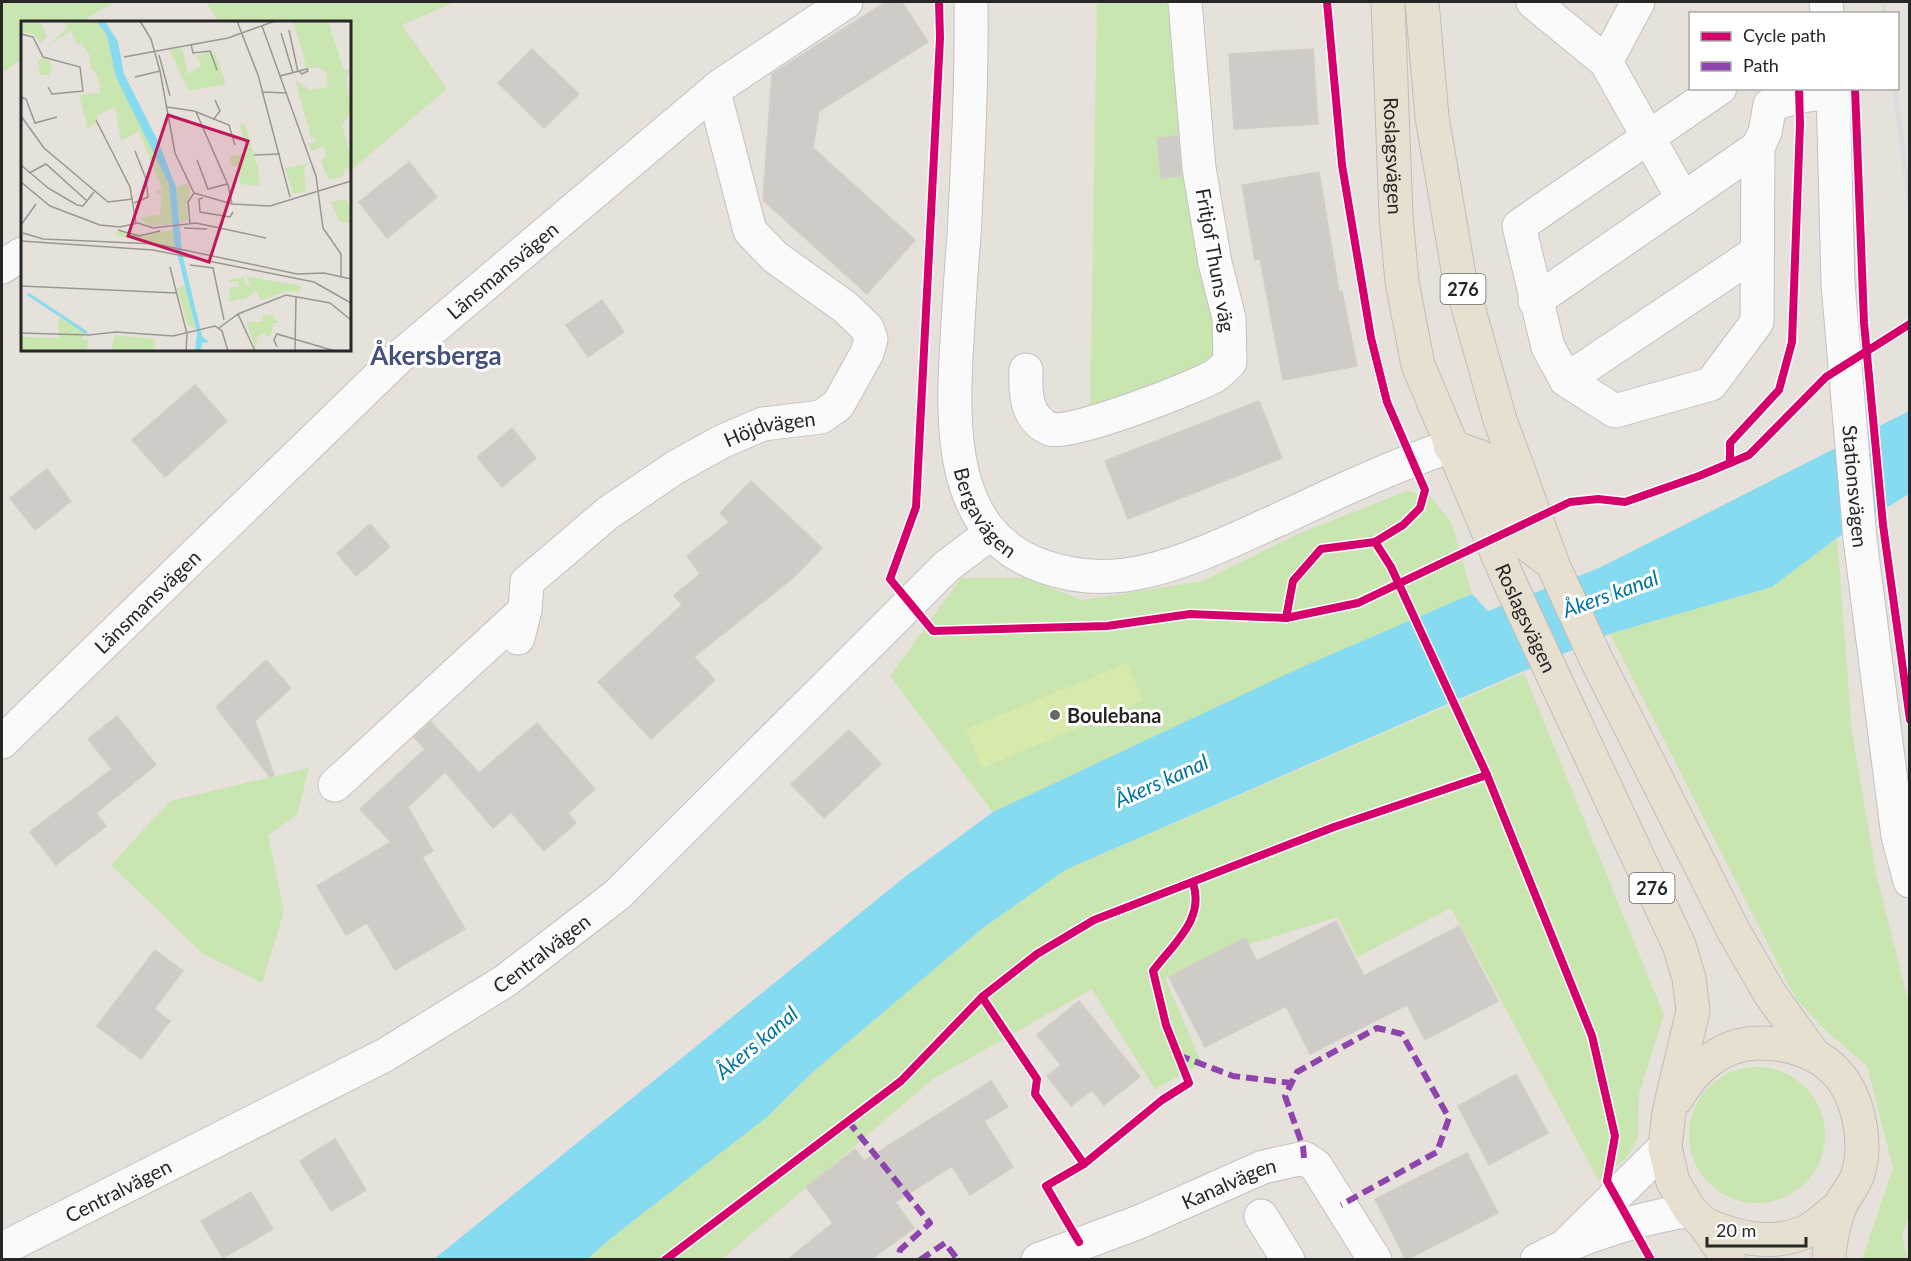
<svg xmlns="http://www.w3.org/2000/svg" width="1911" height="1261" font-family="Lato,sans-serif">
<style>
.green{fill:#c9e5b0}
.pitch{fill:#d7eaac}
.water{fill:#86dbf1}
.building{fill:#cfcbc7;stroke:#d2cdc7;stroke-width:1.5}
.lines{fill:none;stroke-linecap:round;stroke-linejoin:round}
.minor-casing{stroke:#c3c1c2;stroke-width:35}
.major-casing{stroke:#bfbdbb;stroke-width:35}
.minor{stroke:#fbfafa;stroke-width:33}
.major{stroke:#e7e0d0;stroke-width:33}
.rail{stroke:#dcdbdd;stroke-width:4.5}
.quiet{stroke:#8e44ad;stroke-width:6;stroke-dasharray:12 6;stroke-linecap:butt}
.cycleway-casing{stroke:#fff;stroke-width:11}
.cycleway{stroke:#d6006c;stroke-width:8}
.poi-dot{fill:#6a6866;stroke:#fff;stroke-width:2}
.labels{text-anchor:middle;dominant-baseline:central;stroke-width:6;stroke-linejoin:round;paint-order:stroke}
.shield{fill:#fff;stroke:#686868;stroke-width:1.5}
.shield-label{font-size:18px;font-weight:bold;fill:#272727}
.street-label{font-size:20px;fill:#272727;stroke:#fff}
.poi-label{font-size:20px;font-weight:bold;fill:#272727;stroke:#fff;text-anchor:start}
.water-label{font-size:21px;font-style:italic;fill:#0073a2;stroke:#fff}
.district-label{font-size:26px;font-weight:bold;fill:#44517b;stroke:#fff}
.inset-river{fill:none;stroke:#86dbf1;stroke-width:3}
.inset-road{fill:none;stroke:#9a9793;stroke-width:1.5}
.view{fill:#c2185b;fill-opacity:0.15;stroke:#c2185b;stroke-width:3}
.inset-edge{fill:none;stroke:#272727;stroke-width:3}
</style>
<rect width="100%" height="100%" fill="#e7e1db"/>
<g class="green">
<polygon points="2,2 114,2 81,22 22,22 22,59 2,73"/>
<polygon points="206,2 455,2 402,25 447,89 350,171 350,22 219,22"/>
<polygon points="1097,2 1171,2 1221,352 1200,372 1090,411"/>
<polygon points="1407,491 1430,496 1451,522 1472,594 993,812 890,676 961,578 1025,578 1082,600 1203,581 1298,534"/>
<polygon points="1837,538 1852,732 1876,873 1909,1004 1910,1211 1902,1237 1908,1259 1862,1259 1893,1168 1867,1066 1825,1030 1796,999 1610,634 1772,587"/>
<polygon points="1524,673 1664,1015 1639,1094 1638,1138 1627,1157 1599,1181 1451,908 1357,957 1338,917 1253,943 1165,978 1202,1064 1155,1089 1092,989 933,1079 722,1259 588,1260 610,1239 767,1117 814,1071 983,928 1065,870"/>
<polygon points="309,768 297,815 268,835 284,911 262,983 203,954 111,865 170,801"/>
<circle cx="1757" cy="1135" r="68"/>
</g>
<polygon class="pitch" points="1127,663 1143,701 982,768 966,729"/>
<polygon class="water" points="1909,411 1909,494 1837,538 1772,587 1609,634 1065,870 983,928 814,1071 767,1117 610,1239 588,1259 433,1260 906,876 993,812 1302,667 1472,594 1488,611 1599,568"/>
<g class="building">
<polygon points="886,2 902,2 928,42 819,111 813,148 915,240 867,294 763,200 772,74"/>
<polygon points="532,49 579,94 544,128 498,83"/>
<polygon points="1313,49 1318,124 1234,129 1229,54"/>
<polygon points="1178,136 1181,176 1161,178 1157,138"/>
<polygon points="409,162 437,197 387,238 359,202"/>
<polygon points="1319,172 1339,291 1342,291 1357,366 1283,380 1260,259 1255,260 1242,185"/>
<polygon points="602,300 624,332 588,357 566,325"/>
<polygon points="195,385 227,421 165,477 132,440"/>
<polygon points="1259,401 1282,458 1128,519 1105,461"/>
<polygon points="512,428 536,458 502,487 477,457"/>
<polygon points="47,469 71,501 35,530 10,498"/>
<polygon points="751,481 822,548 794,577 694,657 715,680 651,739 598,682 682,605 674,595 700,574 687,556 729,522 720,513"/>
<polygon points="370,524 390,547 356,576 337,553"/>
<polygon points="266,660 291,688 255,721 274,775 270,777 216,707"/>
<polygon points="117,716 156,765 96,813 106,826 56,865 30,832 112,769 88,739"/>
<polygon points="431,722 479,773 537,723 595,789 568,813 576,823 544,851 511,812 493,828 445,772 408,807 433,851 422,857 465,929 395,970 367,923 346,935 317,886 391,842 360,809 425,749 414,737"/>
<polygon points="849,730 881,764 824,818 791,784"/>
<polygon points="1336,921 1364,976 1459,926 1498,1001 1425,1040 1407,1005 1310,1054 1286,1006 1205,1047 1169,977 1245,938 1257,961"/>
<polygon points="155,950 183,971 154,1009 170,1021 141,1059 97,1026"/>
<polygon points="1079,1001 1140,1077 1104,1105 1092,1090 1071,1106 1047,1076 1061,1065 1037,1035"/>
<polygon points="1516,1074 1548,1133 1489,1165 1458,1106"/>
<polygon points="991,1081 1008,1107 984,1121 1013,1167 970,1195 952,1166 895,1202 914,1228 870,1260 787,1260 833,1223 806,1187 855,1149 864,1161"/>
<polygon points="335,1139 366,1190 331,1211 300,1161"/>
<polygon points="1467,1153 1498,1213 1406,1260 1375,1199"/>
<polygon points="251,1192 273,1229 223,1258 201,1221"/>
</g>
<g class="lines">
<g class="minor-casing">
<g id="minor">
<path id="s1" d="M 971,2 C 972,80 968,157 964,236 C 961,270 959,305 957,340 C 952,423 947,535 1045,567 C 1077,578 1113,579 1147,571 C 1193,560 1235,539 1278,520 C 1335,493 1391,467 1450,446"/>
<polyline points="1533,2 1606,62"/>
<polyline points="1638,2 1606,62 1683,199"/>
<polyline points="1826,2 1827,14"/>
<polyline points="1720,88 1519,226 1548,347 1566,380 1615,411 1711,384 1757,322 1758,147 1765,132 1770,105 1799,96 1833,92"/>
<path id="s2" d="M 1833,88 L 1838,284 L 1860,539 L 1898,836 L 1910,881"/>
<polyline points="2,267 22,254"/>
<polyline points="1535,301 1758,147"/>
<path d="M 1026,370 C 1025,393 1026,419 1050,429 C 1067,437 1197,387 1216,375 C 1221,371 1226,366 1230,362 L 1229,318 L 1215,263 L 1199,168 L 1185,2"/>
<polyline points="1566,380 1757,252"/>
<path id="s3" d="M 518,638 L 525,610 L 527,582 L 608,513 L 676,467 L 721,442 L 763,424 L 821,417 L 838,405 L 867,353 L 871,339 L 867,328 L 845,307 L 775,257 L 750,231 L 714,92"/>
<path id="s4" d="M 2,742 L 398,358 L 720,86 L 846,2"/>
<polyline points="335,785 525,610"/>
<polyline points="1261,1216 1288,1260"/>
<polyline points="1569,1242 1665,1147"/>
<path id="s5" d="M 2,1249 L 385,1055 L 505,981 L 617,895 L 947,566 L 991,533"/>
<path id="s6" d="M 1038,1260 L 1139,1222 L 1263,1167 L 1304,1158 L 1316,1166 L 1375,1260"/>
<path d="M 1537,1260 C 1584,1235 1638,1219 1690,1210"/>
</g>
</g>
<g class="major-casing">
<g id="major">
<path id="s7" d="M 1388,2 L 1396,216 L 1402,282 L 1418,365 L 1509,581 L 1679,945 L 1689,978 L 1693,1011 L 1669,1112 L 1665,1147 L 1673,1182 L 1690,1210 L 1704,1224 L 1729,1260"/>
<polyline points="1422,2 1432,117 1459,275 1500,420 1553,565 1596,659 1733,930 1770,994 1814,1055"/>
<polyline points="1450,446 1481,457 1520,539 1552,563"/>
<path d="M 1677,1098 C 1695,1067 1723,1043 1760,1043 C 1785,1043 1813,1050 1832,1068 C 1858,1091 1868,1141 1858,1174 C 1855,1185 1845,1195 1840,1206 C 1835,1221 1829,1243 1829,1260"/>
<path d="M 1704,1224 C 1737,1238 1769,1246 1803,1233 C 1816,1228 1829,1214 1841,1205"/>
</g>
</g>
<use href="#minor" class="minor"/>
<use href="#major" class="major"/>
<g class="rail">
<polyline points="1884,2 1885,14"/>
<polyline points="1895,88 1910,209"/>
</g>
<g class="quiet">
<polyline points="1178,1055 1233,1076 1291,1083"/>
<polyline points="848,1121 930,1223 900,1250 898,1260"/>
<polyline points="1304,1158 1303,1147 1285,1096 1297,1072 1377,1028 1402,1034 1449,1118 1437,1152 1341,1205"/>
<polyline points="920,1260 945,1243 958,1260"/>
</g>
<g class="cycleway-casing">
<g id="cycleway">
<polyline points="939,2 940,38 916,507 890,579 933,631 1107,626 1190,614 1286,618 1293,581 1321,549 1375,542 1403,525 1420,508 1425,490 1387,402 1371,338 1342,165 1327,2"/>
<polyline points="1855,88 1864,323 1883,525 1910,720"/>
<polyline points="1730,463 1730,443 1779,390 1792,342 1800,124 1799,88"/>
<polyline points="1286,618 1358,603 1570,502 1598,499 1625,502 1699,476 1749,455 1826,377 1910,324"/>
<polyline points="1487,775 1592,1036 1615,1136 1607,1181 1651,1260"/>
<polyline points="982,997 1037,1079 1035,1094 1084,1164 1046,1186 1079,1242"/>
<path d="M 1084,1164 L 1162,1100 L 1189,1083 L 1166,1025 L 1153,971 C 1174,943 1205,919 1193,883"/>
<polyline points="665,1260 901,1081 982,997 1037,954 1094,920 1334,827 1487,775 1391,567 1375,542"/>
</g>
</g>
<use href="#cycleway" class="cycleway"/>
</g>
<circle class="poi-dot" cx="1055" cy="715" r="6"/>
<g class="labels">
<g class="shield">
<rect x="1440.5" y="274" width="45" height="30" rx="4.5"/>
<rect x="1629.5" y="873" width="45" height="30" rx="4.5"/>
</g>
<g class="shield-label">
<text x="1463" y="289">276</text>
<text x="1652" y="888">276</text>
</g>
<g class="street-label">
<text stroke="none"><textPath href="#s7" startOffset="154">Roslagsvägen</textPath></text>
<text transform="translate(1216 260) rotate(80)">Fritjof Thuns väg</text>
<text stroke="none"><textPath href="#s4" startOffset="688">Länsmansvägen</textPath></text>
<text stroke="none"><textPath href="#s3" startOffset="348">Höjdvägen</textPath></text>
<text stroke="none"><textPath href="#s2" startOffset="399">Stationsvägen</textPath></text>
<text stroke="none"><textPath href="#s1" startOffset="518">Bergavägen</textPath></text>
<text stroke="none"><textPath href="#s4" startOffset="202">Länsmansvägen</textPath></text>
<text stroke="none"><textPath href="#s7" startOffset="640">Roslagsvägen</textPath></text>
<text stroke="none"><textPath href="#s5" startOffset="616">Centralvägen</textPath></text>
<text stroke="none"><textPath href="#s6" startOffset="206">Kanalvägen</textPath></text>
<text stroke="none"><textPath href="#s5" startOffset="130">Centralvägen</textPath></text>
</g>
<g class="poi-label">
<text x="1067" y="715">Boulebana</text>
</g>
<g class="water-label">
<text transform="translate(1610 593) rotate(-20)">Åkers kanal</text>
<text transform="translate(1161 780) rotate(-24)">Åkers kanal</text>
<text transform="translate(756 1042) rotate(-40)">Åkers kanal</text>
</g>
<g class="district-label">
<text x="436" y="355">Åkersberga</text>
</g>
</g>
<g transform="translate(21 21)">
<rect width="330" height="330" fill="#e7e1db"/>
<path d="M 0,0 L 19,0 L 26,16 L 19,22 L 13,13 L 0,11 ZM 43,0 L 75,0 L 86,14 L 98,59 L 148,163 L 153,203 L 128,205 L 119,197 L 139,193 L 141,174 L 134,171 L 141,168 L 118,110 L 100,120 L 94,86 L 76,94 L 76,102 L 63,108 L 66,103 L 58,74 L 79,72 L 79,66 L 75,51 L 70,48 L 68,33 L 60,22 L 56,24 L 50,10 L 28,24 L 46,7 ZM 272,0 L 307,0 L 323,49 L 330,47 L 325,57 L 330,91 L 321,104 L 330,136 L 330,152 L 324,145 L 322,155 L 313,158 L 307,157 L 300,140 L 306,135 L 303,125 L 290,130 L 288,122 L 294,122 L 293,116 L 290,116 L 274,59 L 290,69 L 307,66 L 305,51 L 297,46 L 286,48 ZM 161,27 L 167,53 L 180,45 L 176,34 L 193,30 L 205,63 L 168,70 L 148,29 ZM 21,37 L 30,41 L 30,54 L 19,54 L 17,40 ZM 223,102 L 238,150 L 238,165 L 219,163 L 217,145 L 212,146 L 208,136 L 226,132 L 219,104 ZM 288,143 L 283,148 L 285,171 L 272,173 L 264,147 ZM 166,162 L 170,169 L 165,184 L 167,199 L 159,201 L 155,166 ZM 325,178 L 330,187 L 330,201 L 326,202 L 318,200 L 310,181 ZM 153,209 L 155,226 L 95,215 L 95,211 L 126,213 ZM 225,255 L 280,265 L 279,271 L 266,270 L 240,279 L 235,269 L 226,277 L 208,281 L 209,266 L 218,266 L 217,260 L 210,262 L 208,259 L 223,256 L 224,265 L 229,264 ZM 164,264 L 168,277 L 174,308 L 166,303 L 156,267 ZM 242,293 L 252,295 L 258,302 L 252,302 L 250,316 L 240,312 L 236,317 L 235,330 L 225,301 L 241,301 ZM 38,297 L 64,310 L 60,318 L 68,319 L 65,330 L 0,330 L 0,316 L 37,317 ZM 94,314 L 134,318 L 133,330 L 90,330 Z" fill="#c9e5b0"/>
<path d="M 75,0 L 84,0 L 97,21 L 103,53 L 137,120 L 155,166 L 161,232 L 181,315 L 188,321 L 181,322 L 180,330 L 174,330 L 176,312 L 153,220 L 148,163 L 95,56 L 86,14 Z" fill="#86dbf1"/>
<path class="inset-river" d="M 7,273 L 66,312"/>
<path class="inset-road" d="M 119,0 L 130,18 L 139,50 L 154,132 L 173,172M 216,0 L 237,54 L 269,176M 241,5 L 295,155 L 302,207 L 320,233 L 320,255M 268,9 L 277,51M 260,12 L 272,52M 0,13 L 12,16 L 22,36 L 59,46 L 62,70 L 31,73 L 27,66M 170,23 L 172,32 L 189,30 L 196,49M 138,34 L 149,75M 103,36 L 207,17 L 254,0M 259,55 L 286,48 L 287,50 L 281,53 L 278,50M 114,56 L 139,50M 242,71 L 265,72M 0,76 L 5,78 L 14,102 L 36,96M 146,86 L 173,90 L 208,104 L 214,124M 175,91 L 207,164 L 211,183M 0,95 L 23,127 L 87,181 L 112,178M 75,99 L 109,166 L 115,202M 192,99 L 199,90 L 194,79M 233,134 L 259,133M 176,139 L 187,168 L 206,163M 0,144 L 27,167 L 56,184 L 62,185 L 73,171M 8,152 L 25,143 L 66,180M 0,161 L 29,185 L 79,204 L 99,206 L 117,202 L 132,207 L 175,202 L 245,217M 173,172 L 211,183 L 249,185 L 330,160M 182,177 L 178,178 L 179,191 L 209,196 L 212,191M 113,182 L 127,176 L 125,158 L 114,130M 169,203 L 167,181 L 173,172M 0,204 L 15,183M 163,207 L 186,208M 97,209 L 118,215 L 139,210M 2,212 L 22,218 L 135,223 L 276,253 L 303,252 L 330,258M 0,220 L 132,229 L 293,261 L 330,282M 169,244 L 192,247 L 203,299M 149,246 L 166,313 L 165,330M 0,265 L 155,272M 217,293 L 234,330M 198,307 L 217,293 L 265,274 L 309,282 L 330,299M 0,312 L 68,314 L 95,311 L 152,315 L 194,305 L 201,310 L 207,330M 256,326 L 253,319 L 256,313 L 314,330M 274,330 L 275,275"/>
<path class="view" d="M 147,94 L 227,120 L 188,241 L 107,215 Z"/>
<rect width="330" height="330" class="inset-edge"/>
</g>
<rect width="1911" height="1261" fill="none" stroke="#272727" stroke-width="6"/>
<rect x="1689" y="12" width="210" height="78" fill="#ffffff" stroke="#a9a9a9" stroke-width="1.5"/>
<rect x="1701" y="32" width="30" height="9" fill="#d6006c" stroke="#a9a9a9" stroke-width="1.5"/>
<text x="1743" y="42" font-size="18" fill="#272727">Cycle path</text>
<rect x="1701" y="62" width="30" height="9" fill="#8e44ad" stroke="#a9a9a9" stroke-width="1.5"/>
<text x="1743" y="72" font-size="18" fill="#272727">Path</text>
<path d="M1707 1237v9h99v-9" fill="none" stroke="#272727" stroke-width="3"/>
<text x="1716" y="1237" font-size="18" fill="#272727" stroke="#ffffff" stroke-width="4.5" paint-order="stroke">20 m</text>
</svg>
